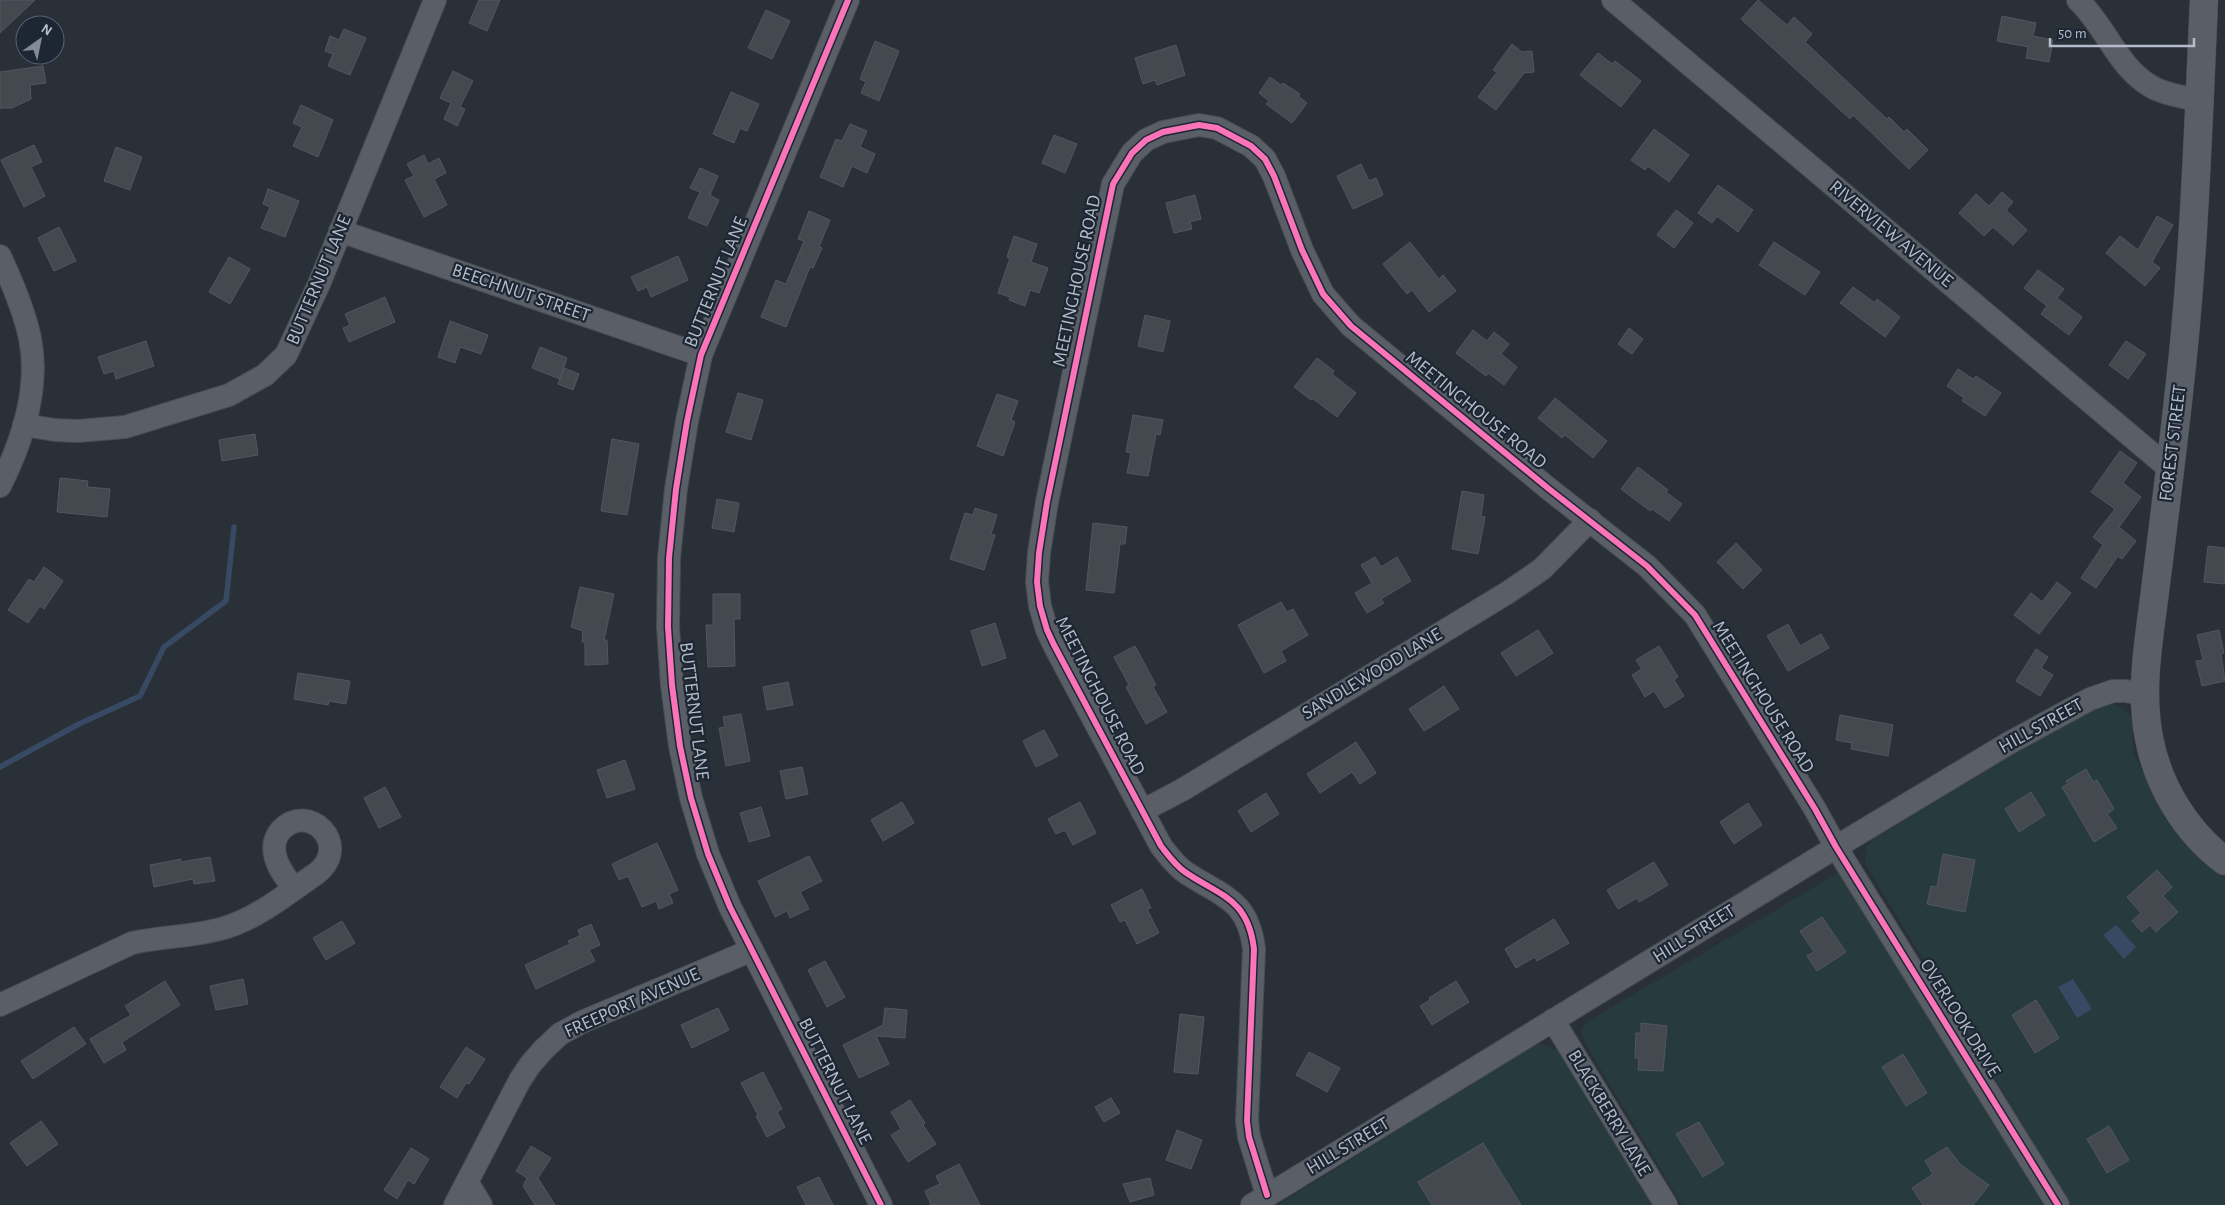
<svg xmlns="http://www.w3.org/2000/svg" width="2225" height="1205" font-family="'Alegreya Sans',sans-serif">
<style>
.green{fill:#273a3e}
.water{fill:#384963}
.lines{fill:none;stroke-linecap:round;stroke-linejoin:round}
.stream{stroke:#384963;stroke-width:5.5}
.building{fill:#444950;stroke:#52575f}
.minor-casing{stroke:#484c53;stroke-width:24}
.tertiary-casing{stroke:#484c53;stroke-width:29}
.minor{stroke:#5a5e66;stroke-width:22}
.tertiary{stroke:#5a5e66;stroke-width:28}
.cycleway-casing{stroke:#1d2633;stroke-width:9}
.cycleway{stroke:#fb73b8;stroke-width:6}
.labels{text-anchor:middle;dominant-baseline:central;stroke-width:4.5;stroke-linejoin:round;paint-order:stroke}
.street-label{font-size:19px;fill:#b4bcc9;stroke:#1d2633}
</style>
<rect width="100%" height="100%" fill="#2a3038"/>
<g class="green">
<path d="M 2104,703 C 2118,703 2126,710 2135,720 L 2132,739 L 2134,754 L 2163,814 L 2180,838 L 2225,879 L 2225,1205 L 2071,1205 L 1865,863 L 1866,846 L 1875,838 L 2089,708 Z"/>
<polygon points="1838,873 1847,885 2045,1205 1682,1205 1586,1045 1581,1032 1587,1022"/>
<polygon points="1541,1044 1558,1050 1564,1056 1654,1205 1278,1205 1533,1045"/>
</g>
<g class="water">
<polygon points="2116,925 2136,947 2124,959 2103,935"/>
<polygon points="2073,979 2092,1009 2077,1018 2058,987"/>
</g>
<g class="lines">
<polyline class="stream" points="0,767 79,724 140,696 164,647 226,601 234,527"/>
</g>
<g class="building">
<polygon points="0,0 35,0 0,33"/>
<polygon points="479,0 500,0 487,31 469,23"/>
<polygon points="1758,0 1787,25 1794,17 1812,34 1805,42 1887,119 1889,117 1904,132 1907,129 1928,150 1909,169 1853,115 1850,119 1741,19"/>
<polygon points="766,10 790,21 772,59 748,48"/>
<polygon points="2002,16 2036,23 2033,36 2053,40 2049,62 2026,58 2028,47 1997,41"/>
<polygon points="344,29 366,38 350,75 328,66 333,54 325,51 330,36 339,40"/>
<polygon points="875,41 899,51 879,101 861,93 866,82 860,79"/>
<polygon points="1512,44 1522,52 1532,51 1534,72 1524,73 1496,110 1478,97 1497,72 1493,70"/>
<polygon points="1176,45 1185,75 1157,85 1155,80 1143,84 1135,58"/>
<polygon points="1598,53 1612,64 1615,61 1641,81 1621,107 1580,75"/>
<polygon points="43,66 46,83 30,85 31,99 12,108 0,108 0,72"/>
<polygon points="453,71 473,81 460,107 465,109 457,126 444,119 451,103 440,98"/>
<polygon points="1270,77 1281,85 1283,83 1300,94 1298,96 1307,103 1292,123 1266,104 1269,101 1259,93"/>
<polygon points="731,92 759,104 747,131 740,128 734,143 713,134"/>
<polygon points="301,105 333,120 318,157 293,146 302,127 293,123"/>
<polygon points="850,124 867,131 860,147 875,154 867,173 852,166 843,187 820,177 836,139 842,141"/>
<polygon points="1654,129 1689,155 1669,182 1648,166 1645,170 1631,160"/>
<polygon points="1054,135 1077,144 1065,173 1042,163"/>
<polygon points="34,145 42,162 31,167 45,196 24,207 1,160"/>
<polygon points="116,147 142,157 130,190 104,181"/>
<polygon points="424,155 428,164 439,158 446,173 434,179 447,205 424,217 405,180 414,176 407,164"/>
<polygon points="1361,164 1369,181 1376,178 1383,195 1353,209 1337,176"/>
<polygon points="700,168 718,176 710,195 719,200 707,226 688,218 700,192 690,188"/>
<polygon points="1718,185 1753,210 1738,232 1717,216 1712,223 1698,213"/>
<polygon points="268,189 299,201 285,237 261,228 270,207 263,204"/>
<polygon points="2002,192 2013,202 2006,210 2027,230 2013,245 1993,227 1984,236 1959,213 1976,194 1989,206"/>
<polygon points="1195,195 1201,219 1190,222 1192,229 1174,233 1166,203"/>
<polygon points="1676,210 1693,223 1674,248 1657,235"/>
<polygon points="809,211 830,220 819,247 822,248 813,268 810,267 786,327 761,317 776,280 786,284 804,241 798,239"/>
<polygon points="2157,216 2173,225 2152,262 2160,268 2145,286 2106,253 2120,236 2138,250"/>
<polygon points="59,227 76,261 54,271 38,238"/>
<polygon points="1014,236 1037,244 1031,262 1048,268 1039,293 1030,290 1025,306 1009,300 1010,297 998,293 1010,258 1007,257"/>
<polygon points="1410,242 1439,279 1443,275 1456,291 1429,312 1412,290 1407,294 1383,264"/>
<polygon points="1774,242 1820,272 1805,295 1759,265"/>
<polygon points="678,256 688,280 651,297 647,287 638,291 631,277"/>
<polygon points="229,257 250,269 230,304 209,292"/>
<polygon points="2038,270 2064,289 2057,298 2082,317 2069,335 2041,314 2047,306 2024,288"/>
<polygon points="1853,287 1875,303 1877,299 1900,317 1885,337 1840,303"/>
<polygon points="385,297 395,322 349,342 343,328 350,325 345,314"/>
<polygon points="1145,315 1170,321 1163,352 1138,346"/>
<polygon points="450,321 488,335 481,354 460,347 455,363 438,357"/>
<polygon points="1629,328 1643,339 1632,354 1618,344"/>
<polygon points="1473,330 1487,341 1494,332 1509,344 1501,354 1517,367 1504,385 1488,373 1486,376 1456,353"/>
<polygon points="146,341 154,366 116,379 114,371 104,374 98,357"/>
<polygon points="2126,341 2146,354 2128,379 2109,365"/>
<polygon points="540,347 567,358 560,379 532,368"/>
<polygon points="1317,358 1334,371 1332,374 1356,393 1337,417 1312,398 1311,400 1294,387"/>
<polygon points="564,368 579,374 573,390 558,384"/>
<polygon points="1958,369 1973,379 1976,376 2001,393 1985,416 1962,401 1964,398 1947,386"/>
<polygon points="738,393 763,400 751,440 726,432"/>
<polygon points="997,394 1018,401 1011,420 1015,422 1003,456 977,446"/>
<polygon points="1555,398 1607,441 1593,458 1565,435 1562,438 1538,418"/>
<polygon points="1133,415 1163,420 1160,435 1156,434 1148,476 1127,473 1131,453 1126,452"/>
<polygon points="255,434 258,455 222,461 219,440"/>
<polygon points="612,439 639,444 627,515 601,511"/>
<polygon points="2120,451 2137,463 2123,483 2141,497 2119,527 2136,541 2122,559 2118,556 2096,588 2081,578 2103,545 2093,537 2115,509 2091,492"/>
<polygon points="1638,467 1668,490 1666,492 1682,504 1669,521 1652,509 1650,511 1621,489"/>
<polygon points="60,478 88,481 87,487 110,489 107,517 57,512"/>
<polygon points="1462,491 1484,495 1481,516 1485,517 1478,554 1452,549"/>
<polygon points="717,499 739,503 734,532 712,528"/>
<polygon points="975,508 997,515 991,534 995,535 984,570 950,559 965,513 973,515"/>
<polygon points="1093,523 1127,527 1125,544 1120,544 1114,593 1086,590"/>
<polygon points="1736,543 1762,570 1743,589 1717,562"/>
<polygon points="2208,546 2225,548 2225,584 2204,582"/>
<polygon points="1375,557 1381,567 1397,557 1411,581 1381,599 1384,603 1367,613 1355,593 1372,583 1361,565"/>
<polygon points="44,567 63,581 44,609 40,606 28,623 8,610 29,579 34,582"/>
<polygon points="2057,582 2071,593 2039,634 2014,615 2031,593 2042,602"/>
<polygon points="580,587 614,594 604,640 607,640 608,664 585,665 585,642 582,642 583,631 571,627"/>
<polygon points="713,594 740,594 740,619 734,619 735,666 708,667 706,625 713,625"/>
<polygon points="1281,602 1287,612 1293,609 1308,635 1281,651 1286,661 1264,673 1238,625"/>
<polygon points="995,623 1006,658 982,666 971,631"/>
<polygon points="1788,624 1800,646 1821,634 1829,648 1788,671 1767,636"/>
<polygon points="1538,630 1553,653 1516,676 1501,653"/>
<polygon points="2219,630 2224,653 2221,654 2225,681 2202,686 2196,661 2203,660 2197,635"/>
<polygon points="1135,646 1156,685 1153,687 1167,712 1146,724 1126,687 1129,685 1114,657"/>
<polygon points="1659,646 1678,677 1674,680 1684,696 1665,708 1654,691 1645,697 1632,675 1642,669 1636,660"/>
<polygon points="2036,649 2048,657 2041,668 2053,675 2040,696 2016,681"/>
<polygon points="298,673 350,681 346,704 329,701 328,705 294,699"/>
<polygon points="788,682 793,705 767,710 763,687"/>
<polygon points="1444,686 1459,709 1424,731 1409,709"/>
<polygon points="741,714 750,761 726,766 719,728 725,727 723,717"/>
<polygon points="1840,715 1893,725 1888,756 1851,749 1852,743 1836,740"/>
<polygon points="1044,730 1058,756 1036,767 1023,741"/>
<polygon points="1356,742 1376,773 1360,784 1352,772 1320,793 1307,774"/>
<polygon points="625,760 635,789 607,798 597,770"/>
<polygon points="802,767 808,794 786,799 780,771"/>
<polygon points="2086,769 2093,782 2097,780 2114,809 2107,814 2117,828 2094,842 2062,787 2068,784 2066,781"/>
<polygon points="385,787 401,817 379,828 364,798"/>
<polygon points="2031,792 2045,815 2019,832 2005,809"/>
<polygon points="1266,793 1279,814 1251,832 1238,811"/>
<polygon points="902,802 914,823 883,841 871,820"/>
<polygon points="1080,802 1096,833 1073,845 1065,830 1056,834 1048,819"/>
<polygon points="1748,803 1762,825 1734,844 1720,822"/>
<polygon points="761,807 770,836 749,842 740,813"/>
<polygon points="657,843 678,890 669,894 673,903 659,909 656,901 642,907 628,876 619,880 612,864"/>
<polygon points="1943,854 1975,860 1965,912 1927,904 1931,886 1937,887"/>
<polygon points="809,856 822,881 800,892 809,909 790,918 787,911 775,917 758,881"/>
<polygon points="210,857 215,881 194,884 193,879 154,887 150,865 181,859 181,862"/>
<polygon points="1654,862 1668,885 1639,902 1637,898 1618,909 1607,890"/>
<polygon points="2157,870 2172,887 2163,896 2178,912 2156,932 2150,925 2142,932 2132,921 2141,913 2127,897"/>
<polygon points="1142,889 1151,908 1147,909 1159,933 1137,944 1125,920 1120,922 1111,905"/>
<polygon points="1822,917 1846,952 1817,971 1807,956 1814,952 1800,931"/>
<polygon points="1554,919 1569,943 1537,961 1535,957 1516,968 1505,949"/>
<polygon points="342,921 355,943 326,960 313,938"/>
<polygon points="591,924 600,945 589,950 595,961 536,989 525,965 570,944 568,941 580,936 578,930"/>
<polygon points="825,961 845,997 827,1007 808,970"/>
<polygon points="243,979 248,1004 216,1010 210,986"/>
<polygon points="165,981 180,1005 122,1042 126,1050 104,1063 90,1039 131,1015 125,1006"/>
<polygon points="1456,981 1469,1002 1432,1025 1420,1006 1430,1000 1429,998"/>
<polygon points="2036,1000 2059,1038 2035,1053 2012,1015"/>
<polygon points="718,1008 729,1030 692,1048 681,1025"/>
<polygon points="885,1008 907,1010 905,1038 876,1036 889,1064 859,1078 843,1045 883,1025"/>
<polygon points="1180,1014 1204,1017 1198,1074 1174,1072"/>
<polygon points="1641,1023 1667,1026 1663,1071 1638,1070 1639,1058 1635,1058 1636,1033 1641,1033"/>
<polygon points="74,1027 86,1044 33,1079 21,1061"/>
<polygon points="466,1047 485,1059 469,1084 466,1083 457,1098 440,1087"/>
<polygon points="1309,1052 1340,1068 1327,1092 1296,1075"/>
<polygon points="1903,1054 1927,1093 1906,1106 1882,1067"/>
<polygon points="763,1072 782,1109 777,1112 785,1127 767,1137 756,1116 758,1115 741,1083"/>
<polygon points="1111,1098 1120,1113 1104,1122 1095,1107"/>
<polygon points="910,1100 925,1123 923,1125 936,1144 908,1162 891,1135 901,1129 891,1112"/>
<polygon points="41,1121 58,1144 27,1166 10,1143"/>
<polygon points="1699,1122 1724,1164 1703,1177 1676,1134"/>
<polygon points="2109,1126 2129,1160 2107,1173 2087,1139"/>
<polygon points="1177,1130 1202,1140 1191,1169 1166,1160"/>
<polygon points="1483,1143 1521,1205 1432,1205 1418,1182"/>
<polygon points="531,1146 551,1158 538,1178 555,1205 535,1205 523,1186 527,1178 516,1171"/>
<polygon points="1947,1147 1961,1165 1989,1185 1973,1205 1923,1205 1912,1188 1933,1174 1925,1161"/>
<polygon points="411,1148 429,1159 414,1184 408,1180 397,1199 384,1190"/>
<polygon points="959,1164 980,1205 931,1205 925,1191 940,1184 936,1176"/>
<polygon points="819,1177 833,1205 806,1205 797,1187"/>
<polygon points="1150,1178 1154,1195 1130,1202 1123,1184"/>
</g>
<g class="lines">
<g class="minor-casing">
<g id="minor">
<polyline points="848,0 701,355 687,421 676,489 669,558 668,627 672,685 680,746 691,798 708,854 730,907 881,1205"/>
<polyline points="1613,0 2170,469"/>
<path d="M 2078,0 C 2107,28 2117,67 2152,87 C 2166,95 2185,97 2201,101"/>
<polyline points="340,231 701,355"/>
<path d="M 0,256 C 12,282 24,310 30,338 C 40,388 22,442 0,486"/>
<polyline points="24,425 55,430 78,431 125,427 229,395 265,375 286,355 319,284 435,0"/>
<polyline points="1142,811 1182,790 1507,593 1542,569 1590,520"/>
<path d="M 0,1005 L 132,943 C 162,936 194,937 224,928 C 258,918 288,893 317,873 C 352,845 309,801 281,830 C 275,837 273,846 275,855 C 277,867 287,879 294,889"/>
<polyline points="1553,1020 1666,1205"/>
<polyline points="467,1182 481,1205"/>
<path d="M 1267,1195 L 1249,1137 L 1247,1121 L 1254,949 C 1248,898 1220,896 1185,872 C 1175,865 1169,856 1161,846 L 1054,645 L 1047,630 L 1040,606 L 1037,582 L 1039,553 L 1047,502 L 1113,184 L 1132,153 L 1146,140 L 1163,132 L 1199,125 L 1217,128 L 1251,146 L 1265,159 L 1274,176 L 1302,250 L 1323,294 L 1351,326 L 1549,489 L 1647,566 L 1695,615 L 1815,809 L 1836,847 L 2058,1205"/>
<polyline points="455,1205 520,1080 530,1065 544,1049 560,1034 582,1022 752,950"/>
<polyline points="1252,1205 1836,847 2009,743 2090,699 2113,691 2126,691 2146,695"/>
</g>
</g>
<g class="tertiary-casing">
<path id="tertiary" d="M 2204,0 C 2198,131 2194,262 2179,392 C 2172,456 2164,519 2156,583 C 2150,634 2139,687 2149,738 C 2158,786 2186,832 2225,861"/>
</g>
<use href="#minor" class="minor"/>
<use href="#tertiary" class="tertiary"/>
<g class="cycleway-casing">
<g id="cycleway">
<polyline points="848,0 701,355 687,421 676,489 669,558 668,627 672,685 680,746 691,798 708,854 730,907 881,1205"/>
<path d="M 1267,1195 L 1249,1137 L 1247,1121 L 1254,949 C 1248,898 1220,896 1185,872 C 1175,865 1169,856 1161,846 L 1054,645 L 1047,630 L 1040,606 L 1037,582 L 1039,553 L 1047,502 L 1113,184 L 1132,153 L 1146,140 L 1163,132 L 1199,125 L 1217,128 L 1251,146 L 1265,159 L 1274,176 L 1302,250 L 1323,294 L 1351,326 L 1549,489 L 1647,566 L 1695,615 L 1815,809 L 1836,847 L 2058,1205"/>
</g>
</g>
<use href="#cycleway" class="cycleway"/>
</g>
<g class="labels">
<g class="street-label">
<text transform="translate(1891 234) rotate(40)">RIVERVIEW AVENUE</text>
<text transform="translate(319 280) rotate(-67)">BUTTERNUT LANE</text>
<text transform="translate(1077 281) rotate(-78)">MEETINGHOUSE ROAD</text>
<text transform="translate(716 282) rotate(-68)">BUTTERNUT LANE</text>
<text transform="translate(521 293) rotate(19)">BEECHNUT STREET</text>
<text transform="translate(1476 410) rotate(39)">MEETINGHOUSE ROAD</text>
<text transform="translate(2173 443) rotate(-83)">FOREST STREET</text>
<text transform="translate(1372 674) rotate(-31)">SANDLEWOOD LANE</text>
<text transform="translate(1100 696) rotate(63)">MEETINGHOUSE ROAD</text>
<text transform="translate(1763 697) rotate(58)">MEETINGHOUSE ROAD</text>
<text transform="translate(694 711) rotate(83)">BUTTERNUT LANE</text>
<text transform="translate(2041 726) rotate(-29)">HILL STREET</text>
<text transform="translate(1694 934) rotate(-32)">HILL STREET</text>
<text transform="translate(632 1003) rotate(-24)">FREEPORT AVENUE</text>
<text transform="translate(1960 1018) rotate(58)">OVERLOOK DRIVE</text>
<text transform="translate(835 1081) rotate(63)">BUTTERNUT LANE</text>
<text transform="translate(1609 1113) rotate(59)">BLACKBERRY LANE</text>
<text transform="translate(1348 1146) rotate(-31)">HILL STREET</text>
</g>
</g>
<g transform="translate(40 40) rotate(33)"><circle r="24" fill="#1d2633" stroke="#59626f"/>
<path d="M0-4L9 19L0 12L-9 19Z" fill="#848b96"/>
<text y="-8" font-size="14" font-weight="bold" text-anchor="middle" fill="#b4bcc9">N</text>
</g>
<path d="M2050 38v8h144v-8" fill="none" stroke="#b4bcc9" stroke-width="2.5"/>
<text x="2058" y="38" font-size="15" fill="#b4bcc9" stroke="#1d2633" stroke-width="4" paint-order="stroke">50 m</text>
</svg>
